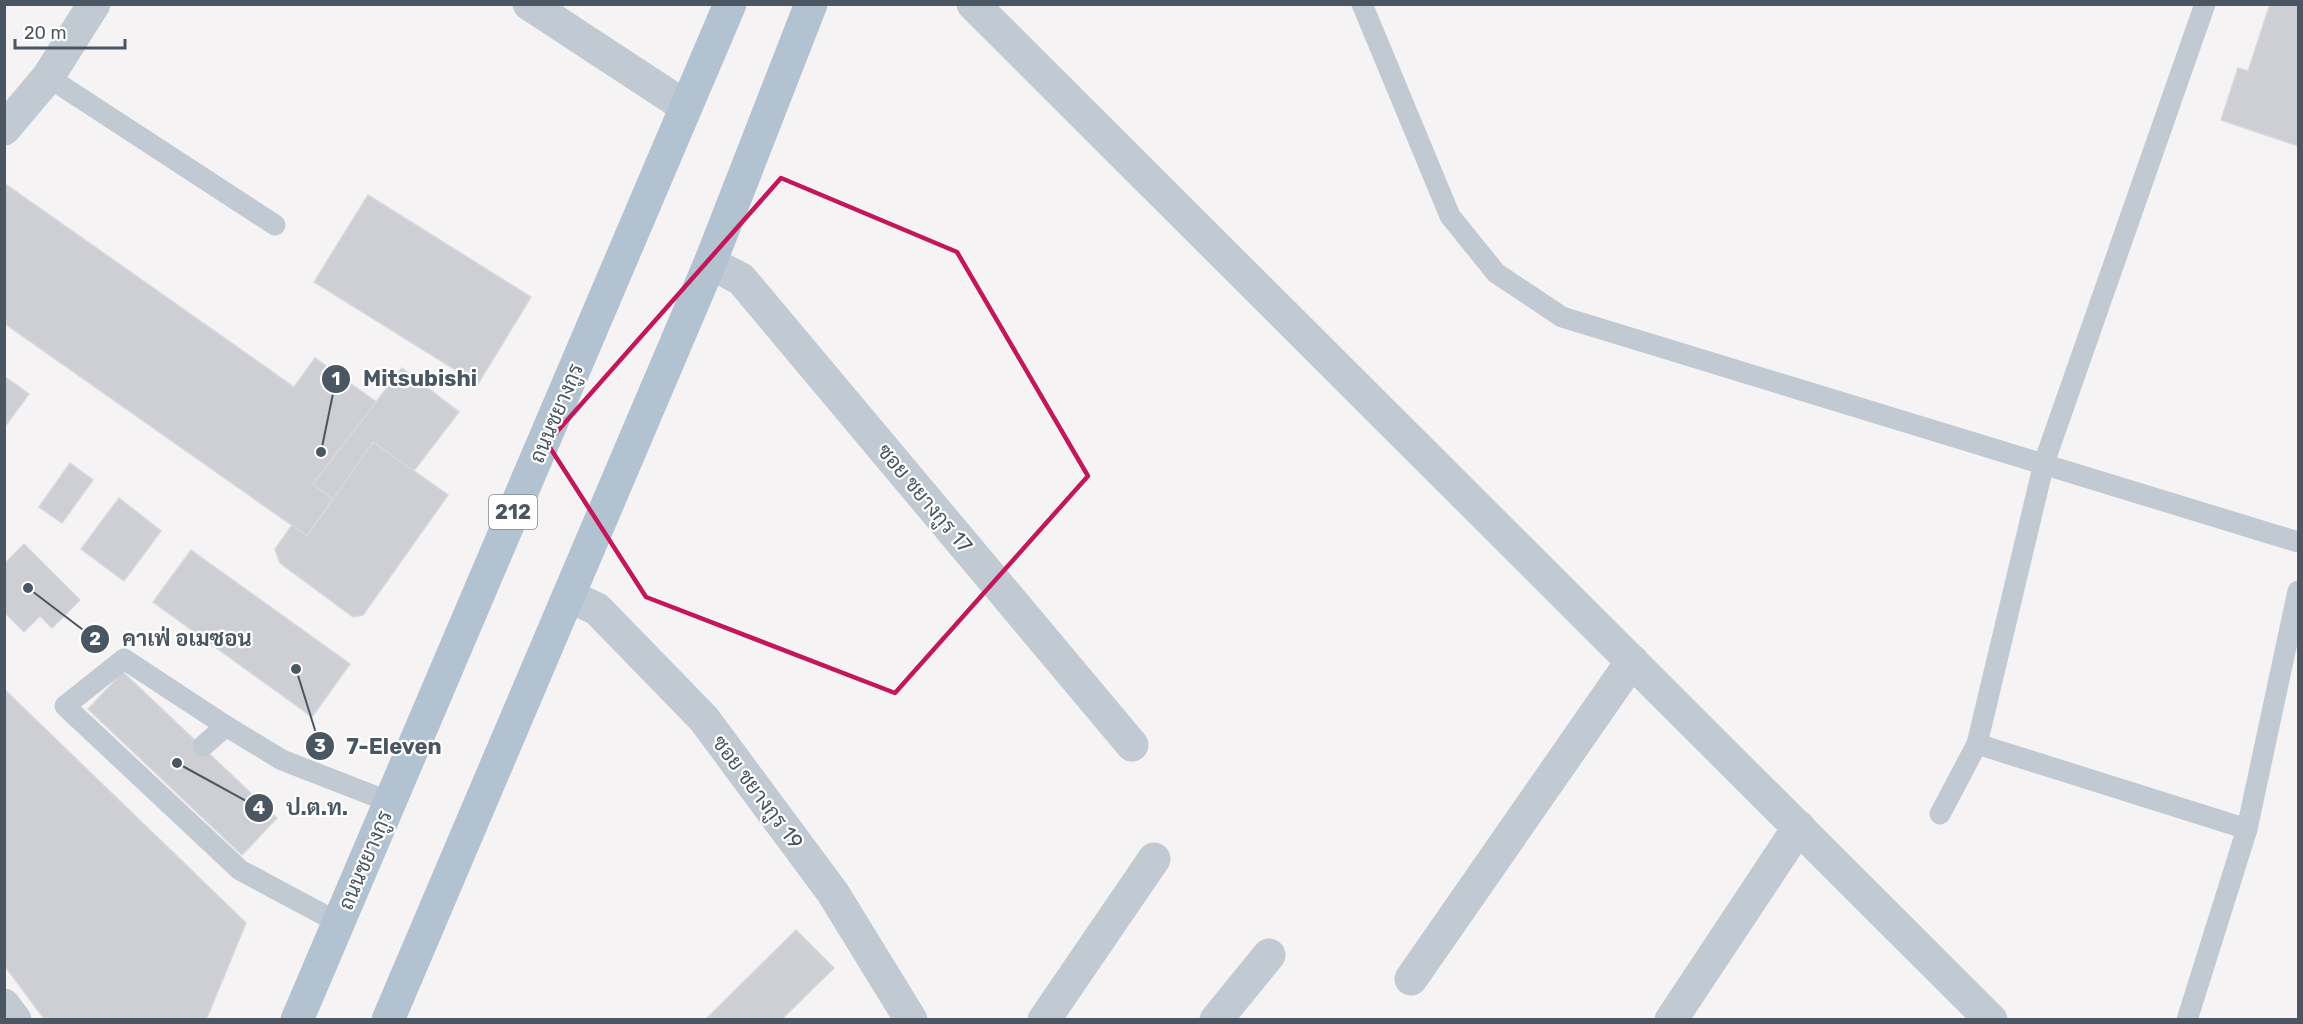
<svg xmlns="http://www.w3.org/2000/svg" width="2303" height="1024" font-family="Rubik,Sarabun,sans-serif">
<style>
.building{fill:#cdcfd5;stroke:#d7d9de;stroke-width:1.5}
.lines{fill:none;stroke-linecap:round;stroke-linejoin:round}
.lane{stroke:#c1cad2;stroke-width:21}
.street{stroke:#c1cad2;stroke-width:33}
.primary{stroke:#b3c2d1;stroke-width:33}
.marked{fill:none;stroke:#c2185b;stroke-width:4.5;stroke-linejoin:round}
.labels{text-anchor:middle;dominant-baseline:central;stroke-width:4.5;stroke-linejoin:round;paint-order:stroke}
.shield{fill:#fff;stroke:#808990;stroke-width:1.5}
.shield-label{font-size:20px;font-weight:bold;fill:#4a5661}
.street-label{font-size:21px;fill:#4a5661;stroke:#fff}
.leader{fill:none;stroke:#4a5661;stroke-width:2}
.callout-dot{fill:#4a5661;stroke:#fff;stroke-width:2}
.mark-label{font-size:18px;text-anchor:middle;font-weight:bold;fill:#fff}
.callout-label{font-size:22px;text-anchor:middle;font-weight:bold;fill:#4a5661;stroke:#fff;stroke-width:4.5;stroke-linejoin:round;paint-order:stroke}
</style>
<rect width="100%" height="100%" fill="#f5f3f3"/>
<g class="building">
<polygon points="2270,4 2298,4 2298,146 2221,120 2238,68 2248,71"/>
<polygon points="4,183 294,387 315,358 393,414 307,536 4,323"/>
<polygon points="368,195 531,297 478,384 314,282"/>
<polygon points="402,368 459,412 370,528 313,484"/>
<polygon points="4,376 29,394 4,428"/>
<polygon points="373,442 448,495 363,615 353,617 280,563 275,549 292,525 307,536"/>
<polygon points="70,463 93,480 62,523 39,507"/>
<polygon points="119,498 161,531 124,581 81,549"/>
<polygon points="24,544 80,600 52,628 40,616 24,632 4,612 4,564"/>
<polygon points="191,550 350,664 312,717 153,602"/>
<polygon points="123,672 277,818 242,855 88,709"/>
<polygon points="4,689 246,923 206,1020 45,1020 4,965"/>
<polygon points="796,930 834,968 781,1020 705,1020"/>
</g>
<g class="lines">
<g class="lane">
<polyline points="1362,4 1450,216 1496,273 1562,317 2298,542"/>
<polyline points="48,77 275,225"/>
<polyline points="1977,744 2247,829"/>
<polyline points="203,746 226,726"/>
<polyline points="1940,814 1977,744 2044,463 2205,4"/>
<polyline points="339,923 240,870 65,706 124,659 226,726 282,760 390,802"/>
<polyline points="2187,1020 2247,829 2298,591"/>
</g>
<g class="street">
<polyline points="529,4 686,107"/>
<polyline points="973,4 1991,1020"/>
<polyline points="4,129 48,77 94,4"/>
<polyline points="710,263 741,279 1132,745"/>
<polyline points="569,596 597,609 704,719 833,893 911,1020"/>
<polyline points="1411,979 1632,661"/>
<polyline points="4,1005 15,1020"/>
<polyline points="1044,1020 1154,859"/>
<polyline points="1216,1020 1269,955"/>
<polyline points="1671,1020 1799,827"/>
</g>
<g class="primary">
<polyline points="297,1020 730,4"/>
<polyline points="388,1020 710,263 811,4"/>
</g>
</g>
<path class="marked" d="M 781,178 L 957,252 L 1088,476 L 895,693 L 646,597 L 547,443 Z"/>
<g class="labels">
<rect class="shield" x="489" y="495" width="48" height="34" rx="4.5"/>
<g class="shield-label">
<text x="513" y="512">212</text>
</g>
<g class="street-label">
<text transform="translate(556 413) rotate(-67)">ถนนชยางกูร</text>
<text transform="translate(925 498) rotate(50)">ซอย ชยางกูร 17</text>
<text transform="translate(758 792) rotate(53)">ซอย ชยางกูร 19</text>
<text transform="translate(365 860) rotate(-67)">ถนนชยางกูร</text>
</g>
</g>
<path class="leader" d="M321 452L336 379M28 588L95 639M296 669L320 746M177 763L259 808"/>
<g class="callout-dot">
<circle cx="321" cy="452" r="6"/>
<circle cx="28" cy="588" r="6"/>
<circle cx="296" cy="669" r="6"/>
<circle cx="177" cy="763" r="6"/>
<circle cx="336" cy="379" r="15"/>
<circle cx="95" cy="639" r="15"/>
<circle cx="320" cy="746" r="15"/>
<circle cx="259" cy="808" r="15"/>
</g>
<g class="mark-label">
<text x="336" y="385">1</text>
<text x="95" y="645">2</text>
<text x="320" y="752">3</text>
<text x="259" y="814">4</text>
</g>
<g class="callout-label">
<text x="420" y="386">Mitsubishi</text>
<text x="187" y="646">คาเฟ่ อเมซอน</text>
<text x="394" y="754">7-Eleven</text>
<text x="317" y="815">ป.ต.ท.</text>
</g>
<rect width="2303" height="1024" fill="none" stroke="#4a5661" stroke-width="12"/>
<path d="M15 39v9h110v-9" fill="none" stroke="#4a5661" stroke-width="3"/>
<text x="24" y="39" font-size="18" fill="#4a5661" stroke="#ffffff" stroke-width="4.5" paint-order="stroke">20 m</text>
</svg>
